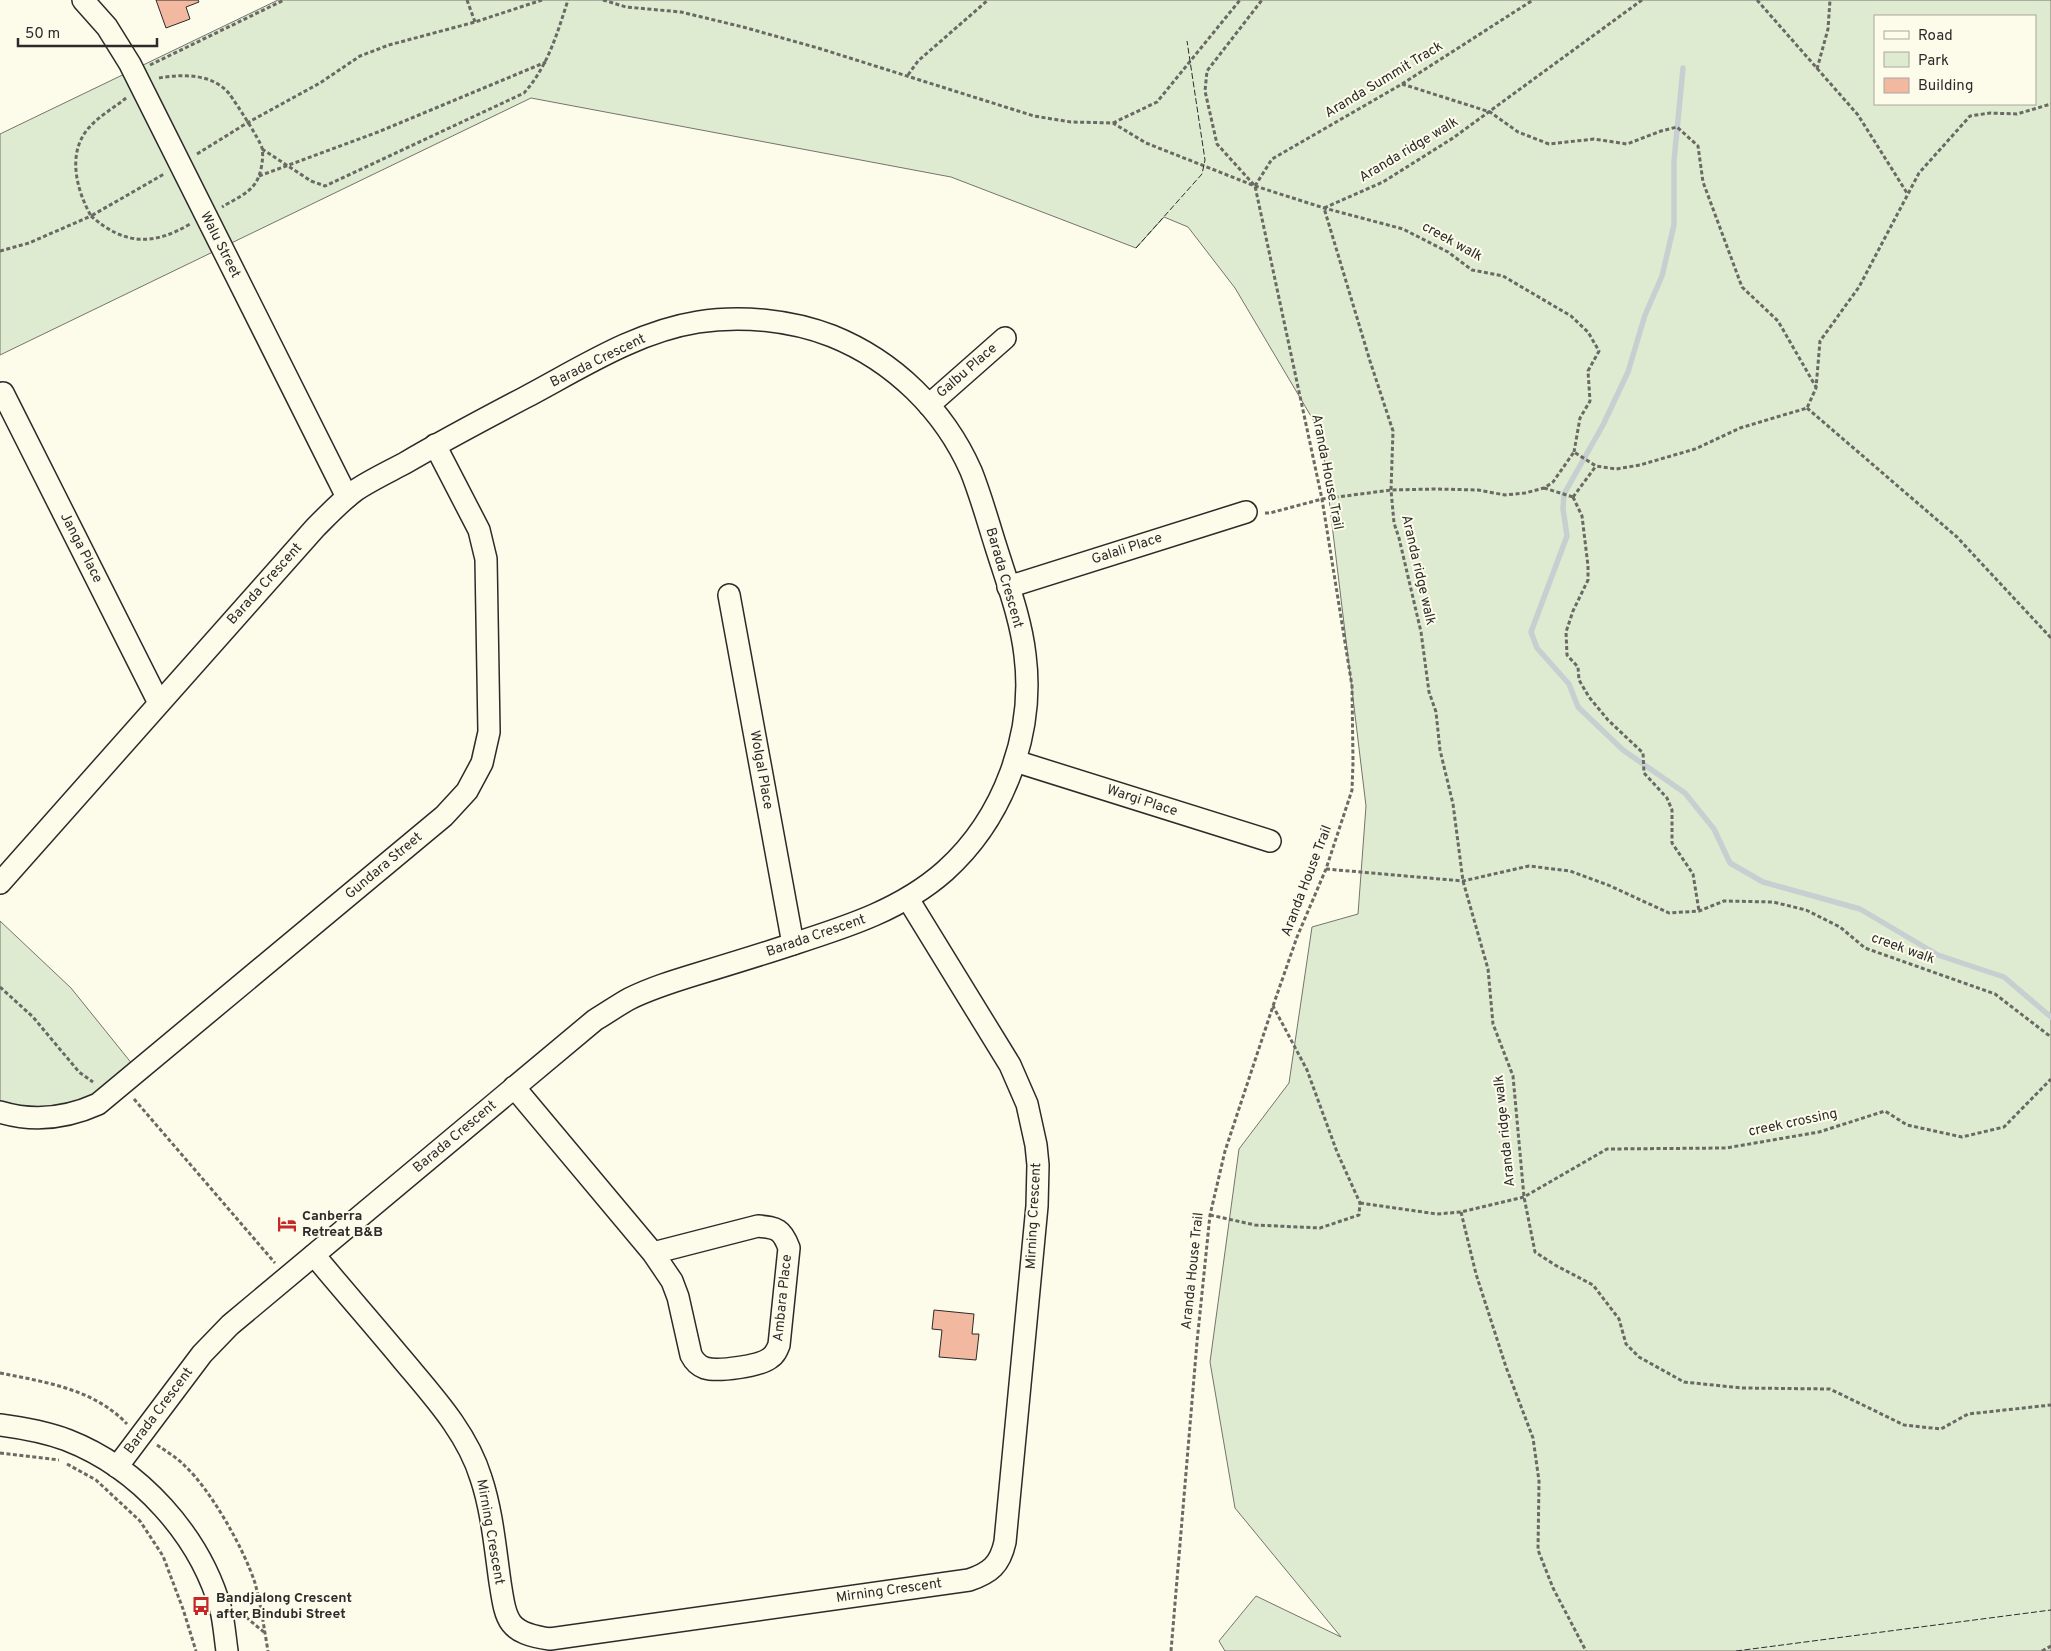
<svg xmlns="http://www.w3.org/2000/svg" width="2051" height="1651" font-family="Overpass,sans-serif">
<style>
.green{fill:#deebd1;stroke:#74746e;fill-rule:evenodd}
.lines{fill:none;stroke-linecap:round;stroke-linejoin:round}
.stream{stroke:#c7d0d0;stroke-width:5.5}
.building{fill:#f2b8a0;stroke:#2b2b2b}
.minor-casing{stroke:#2b2b2b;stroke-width:24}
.path{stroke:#6a6964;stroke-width:3;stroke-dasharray:4 2.5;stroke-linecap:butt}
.minor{stroke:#fdfbea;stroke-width:21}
.fence{stroke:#2b2b2b;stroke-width:1;stroke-dasharray:6 2.5;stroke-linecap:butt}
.labels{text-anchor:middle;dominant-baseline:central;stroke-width:4;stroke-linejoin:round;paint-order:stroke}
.street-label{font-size:14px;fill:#2b2b2b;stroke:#fdfbea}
.poi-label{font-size:14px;font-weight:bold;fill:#2b2b2b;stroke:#fdfbea;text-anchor:start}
</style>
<rect width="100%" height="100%" fill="#fdfbea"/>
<g class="green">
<path d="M 278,0 L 2051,0 L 2051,1651 L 1225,1651 L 1219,1641 L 1256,1596 L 1341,1637 L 1235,1508 L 1210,1362 L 1239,1149 L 1289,1083 L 1312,927 L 1358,914 L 1366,806 L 1321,433 L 1235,288 L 1188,227 L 1164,217 L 1136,248 L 951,177 L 531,98 L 0,355 L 0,134 ZM 1875,16 L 2035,16 L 2035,104 L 1875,104 Z"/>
<path d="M 0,921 L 71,988 L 133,1065 C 117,1078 100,1092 81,1100 C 56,1111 26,1107 0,1102 Z"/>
</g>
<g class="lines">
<polyline class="stream" points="1683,68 1674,161 1674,225 1662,276 1645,315 1628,372 1603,425 1564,494 1563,509 1567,536 1531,632 1537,648 1569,684 1578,707 1623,750 1685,793 1714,829 1730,863 1763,882 1860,909 1938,955 2004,977 2051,1017"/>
</g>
<g class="building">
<polygon points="156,0 198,0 199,2 186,7 190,19 166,28"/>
<polygon points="934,1310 974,1314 972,1334 979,1334 976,1360 939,1357 942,1330 932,1329"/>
</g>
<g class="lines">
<g class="minor-casing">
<g id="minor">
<polyline points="83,0 107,27 130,64 347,497"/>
<polyline points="3,393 159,703"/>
<polyline points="929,405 1005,338"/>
<polyline points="1008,587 1246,512"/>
<polyline points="729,595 793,944"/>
<polyline points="1015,761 1270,841"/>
<path d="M 0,883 L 315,528 C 328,515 341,501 356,490 C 371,480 388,472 405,463 C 444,440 484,419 524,398 C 579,369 635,332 698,322 C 741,315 791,320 832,336 C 894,361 944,410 971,471 C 981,496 988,522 996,547 C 1007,582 1021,619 1025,655 C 1035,733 1004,818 945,871 C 902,909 849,926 796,943 C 763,954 730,964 697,974 C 674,981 651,988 629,999 C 618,1005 607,1013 595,1020 L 230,1325 L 202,1354 L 117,1467"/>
<path d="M 514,1087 L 653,1253 L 758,1226 C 777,1228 782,1229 789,1248 L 779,1345 C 777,1350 775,1355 770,1358 C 760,1366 718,1372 705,1368 C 699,1366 694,1361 691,1355 L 678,1297 L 672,1281 L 653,1253"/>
<path d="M 0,1112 C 33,1122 67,1118 98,1104 L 444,816 L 467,791 L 482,763 L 489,732 L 486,559 L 479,530 L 435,445"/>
<path d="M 314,1255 C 343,1290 373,1324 402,1359 C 432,1395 467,1432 481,1478 C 492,1511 495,1547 500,1582 C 506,1621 507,1633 550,1639 L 969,1580 C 990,1573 1000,1565 1005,1542 L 1037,1206 L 1038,1165 L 1036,1145 L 1027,1104 L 1010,1065 L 908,899"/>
<path d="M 0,1425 C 23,1428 45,1432 67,1440 C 139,1468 200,1535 221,1610 C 224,1623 225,1637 227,1651"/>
</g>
</g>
<g class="path">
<polyline points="467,0 475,22"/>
<polyline points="603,0 626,7 681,12 743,27 818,48 1034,116 1071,122 1113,123 1146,143 1255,186 1324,208 1403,229 1448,252 1472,270 1503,276 1571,316 1588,332 1599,351 1588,371 1590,401 1580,418 1574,452"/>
<polyline points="1642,0 1453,138 1383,182 1324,208 1370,361 1393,431 1391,490 1394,523 1399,538 1421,632 1429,692 1436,712 1440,750 1453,804 1463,881 1488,969 1493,1024 1513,1076 1524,1197 1535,1252 1555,1265 1593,1285 1619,1319 1626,1344 1639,1357 1684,1382 1742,1388 1830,1389 1904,1425 1941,1429 1968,1414 2051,1405"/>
<polyline points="1757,0 1858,115 1907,193"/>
<polyline points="150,65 284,0"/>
<polyline points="1817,69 1828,29 1830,0"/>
<polyline points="908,75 918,61 988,0"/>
<path d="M 159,78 C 176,75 196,74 212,81 C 219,84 226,89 230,95 C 236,103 260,140 262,148 C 264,157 261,175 256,182 C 249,194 233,200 222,207"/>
<polyline points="1402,84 1490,112 1518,132 1549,144 1594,139 1627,144 1661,131 1677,127 1698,146 1703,182 1742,287 1778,321 1816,387"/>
<path d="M 126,98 C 114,108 97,117 87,130 C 67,155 77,191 91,216 L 164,174"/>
<polyline points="1113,123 1157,102 1240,0"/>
<path d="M 262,149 L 311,181 L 325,186 L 524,93 C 548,66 557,34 568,0"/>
<polyline points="197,154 247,123 320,83 360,56 389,45 475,22 542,0"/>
<polyline points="259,176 378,132 546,62"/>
<polyline points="1255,186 1272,159 1402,84 1533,0"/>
<path d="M 0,251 L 29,243 L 91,216 C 124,245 153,246 190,224"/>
<polyline points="1807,408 1957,537 2051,638"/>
<polyline points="1544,488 1573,497"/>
<polyline points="1573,497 1582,516 1588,566 1588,580 1573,611 1566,632 1567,655 1578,667 1579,680 1589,697 1608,720 1643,753 1644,773 1667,798 1672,810 1672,843 1693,874 1699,911"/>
<polyline points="1573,497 1596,466"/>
<polyline points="1265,513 1270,513 1322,499 1391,490 1435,489 1478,490 1505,495 1525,493 1544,488 1553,482 1574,452 1596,466 1616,469 1640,465 1695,449 1740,428 1807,408 1816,388 1820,341 1859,287 1919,173 1970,116 1990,113 2017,114 2051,104"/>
<polyline points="1326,869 1463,881 1529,866 1570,871 1608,885 1669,913 1699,911 1724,901 1773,902 1806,910 1840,927 1865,948 1995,994 2051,1037"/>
<polyline points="0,987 33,1017 79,1072 93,1082"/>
<polyline points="134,1099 275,1263"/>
<polyline points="1360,1203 1437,1214 1461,1212 1524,1197 1607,1149 1726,1148 1819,1132 1885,1111 1907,1125 1962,1137 2004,1127 2051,1079"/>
<polyline points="1461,1212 1476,1274 1506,1367 1533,1438 1539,1481 1538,1550 1553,1588 1586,1651"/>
<polyline points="1210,1215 1255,1225 1320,1228 1359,1215 1360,1203 1337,1152 1307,1070 1273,1006"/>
<path d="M 0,1373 C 45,1382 94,1389 127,1424"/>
<path d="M 157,1445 C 166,1451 176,1457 184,1465 C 211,1490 244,1549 255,1583 C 261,1605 264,1628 268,1651"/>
<polyline points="0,1453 59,1460"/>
<polyline points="67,1464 96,1480 140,1521 163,1556 183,1609 196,1651"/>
<polyline points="241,1613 265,1633"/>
<polyline points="1171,1651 1197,1342 1210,1215 1225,1151 1273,1006 1297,937 1326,869 1352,790 1353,762 1352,686 1322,499 1255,186 1217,144 1205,91 1207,71 1262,0"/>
<polyline points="2042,1651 2051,1646"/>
</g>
<use href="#minor" class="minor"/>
<g class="fence">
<polyline points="1136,248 1202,174 1205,160 1187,41"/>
<polyline points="1736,1651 2051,1610"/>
</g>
</g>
<defs>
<g id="hotel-bare" transform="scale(1.5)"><path d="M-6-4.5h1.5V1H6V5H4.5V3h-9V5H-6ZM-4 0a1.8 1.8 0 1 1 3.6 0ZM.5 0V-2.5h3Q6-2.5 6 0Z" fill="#c62828" stroke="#fdfbea" stroke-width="2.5" paint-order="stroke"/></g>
<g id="bus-bare" transform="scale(1.5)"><path d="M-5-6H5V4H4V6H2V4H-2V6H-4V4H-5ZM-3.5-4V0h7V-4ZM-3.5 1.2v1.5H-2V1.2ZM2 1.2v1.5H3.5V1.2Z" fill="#c62828" stroke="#fdfbea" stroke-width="2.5" paint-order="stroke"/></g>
</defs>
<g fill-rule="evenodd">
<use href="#hotel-bare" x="287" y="1224"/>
<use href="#bus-bare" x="201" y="1606"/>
</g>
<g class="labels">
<g class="street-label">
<text transform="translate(1384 80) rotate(-31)">Aranda Summit Track</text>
<text transform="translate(1409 150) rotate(-31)">Aranda ridge walk</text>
<text transform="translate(1452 242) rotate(29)">creek walk</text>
<text transform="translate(220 245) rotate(63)">Walu Street</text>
<text transform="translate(598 361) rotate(-26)">Barada Crescent</text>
<text transform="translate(967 371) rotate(-41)">Galbu Place</text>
<text transform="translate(1327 472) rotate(79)">Aranda House Trail</text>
<text transform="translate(81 548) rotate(63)">Janga Place</text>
<text transform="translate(1127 549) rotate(-18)">Galali Place</text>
<text transform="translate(1418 570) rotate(77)">Aranda ridge walk</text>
<text transform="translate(1004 578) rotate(74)">Barada Crescent</text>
<text transform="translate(265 584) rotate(-48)">Barada Crescent</text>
<text transform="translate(761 770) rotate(80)">Wolgal Place</text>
<text transform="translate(1142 801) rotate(18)">Wargi Place</text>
<text transform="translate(384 866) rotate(-40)">Gundara Street</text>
<text transform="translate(1307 881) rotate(-69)">Aranda House Trail</text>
<text transform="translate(816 936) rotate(-19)">Barada Crescent</text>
<text transform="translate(1903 949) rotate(20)">creek walk</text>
<text transform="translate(1793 1123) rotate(-12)">creek crossing</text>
<text transform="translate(1505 1131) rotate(-96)">Aranda ridge walk</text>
<text transform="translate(455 1137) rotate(-40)">Barada Crescent</text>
<text transform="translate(1034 1216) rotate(-87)">Mirning Crescent</text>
<text transform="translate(1193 1271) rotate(-84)">Aranda House Trail</text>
<text transform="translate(783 1298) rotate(-84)">Ambara Place</text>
<text transform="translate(159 1411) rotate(-53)">Barada Crescent</text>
<text transform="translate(490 1532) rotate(80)">Mirning Crescent</text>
<text transform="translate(889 1591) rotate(-8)">Mirning Crescent</text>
</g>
<g class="poi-label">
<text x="302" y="1216">Canberra<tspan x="302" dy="16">Retreat B&amp;B</tspan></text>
<text x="216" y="1598">Bandjalong Crescent<tspan x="216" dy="16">after Bindubi Street</tspan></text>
</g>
</g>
<rect x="1874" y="15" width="162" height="90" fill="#fdfbea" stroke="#a9a89e"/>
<rect x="1884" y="31" width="25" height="8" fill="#fdfbea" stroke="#a9a89e"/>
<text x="1918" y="40" font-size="15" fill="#2b2b2b">Road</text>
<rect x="1884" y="52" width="25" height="15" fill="#deebd1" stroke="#a9a89e"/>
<text x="1918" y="65" font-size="15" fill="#2b2b2b">Park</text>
<rect x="1884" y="78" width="25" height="15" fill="#f2b8a0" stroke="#a9a89e"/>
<text x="1918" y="90" font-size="15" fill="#2b2b2b">Building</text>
<path d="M18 38v8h139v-8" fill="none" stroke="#2b2b2b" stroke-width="2.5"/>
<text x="25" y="38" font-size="15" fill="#2b2b2b" stroke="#fdfbea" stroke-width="4" paint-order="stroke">50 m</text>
</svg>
